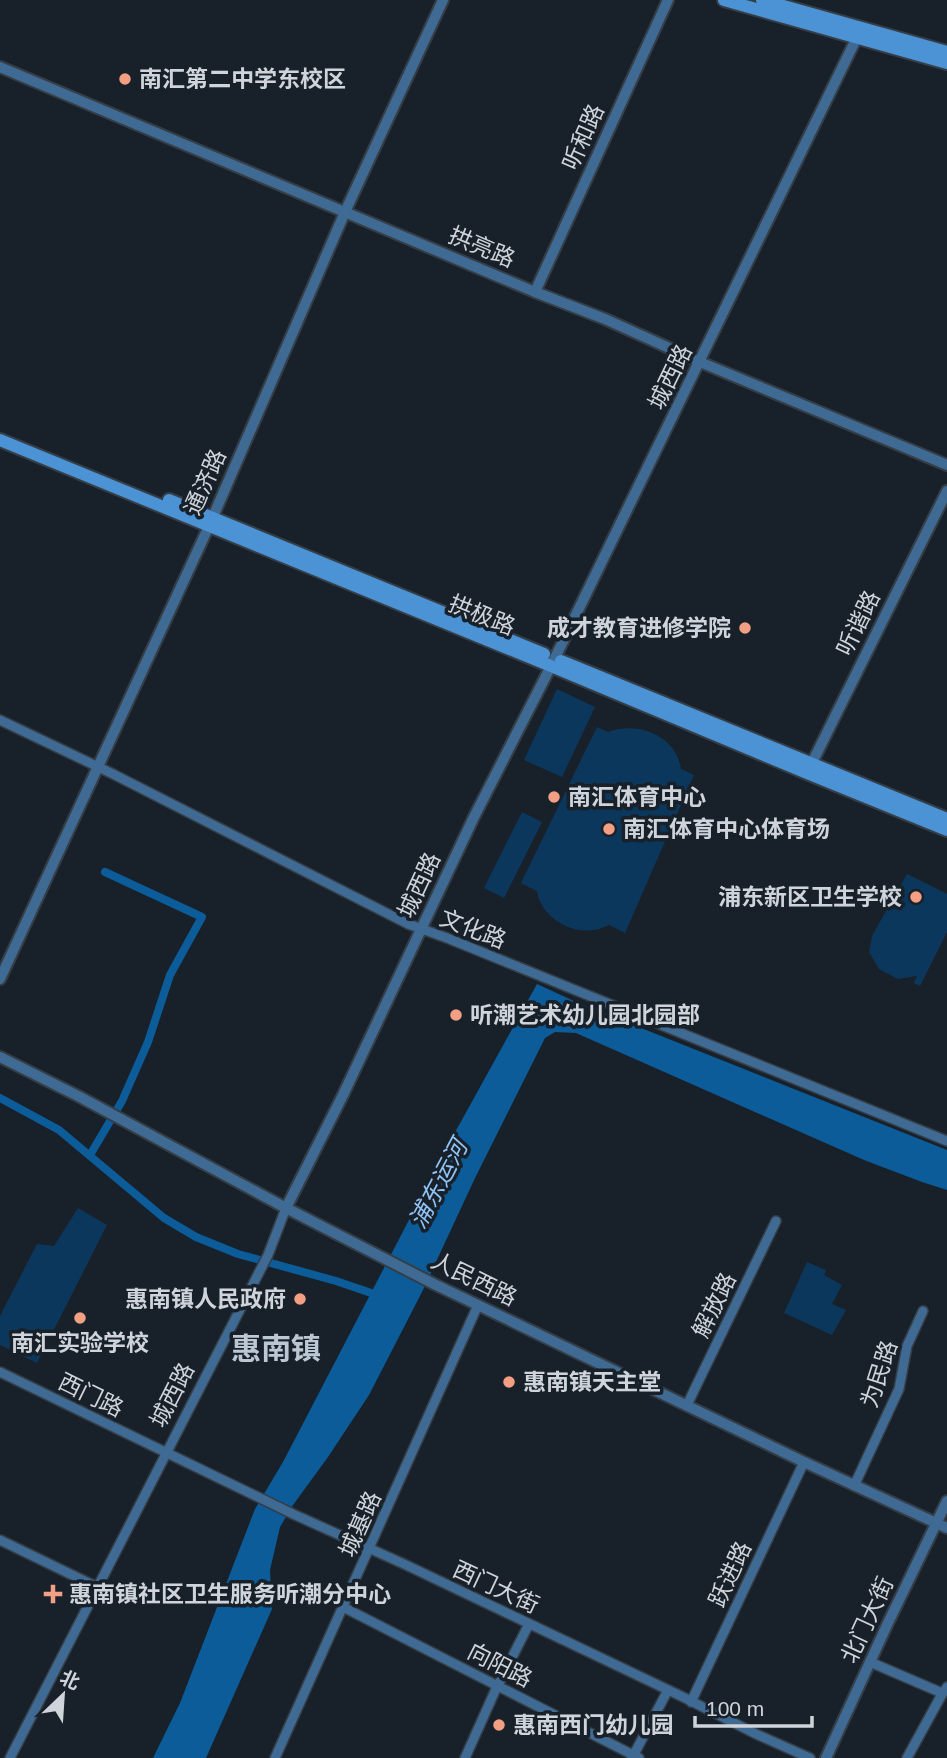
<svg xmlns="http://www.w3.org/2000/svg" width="947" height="1758" font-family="Arial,'Noto Sans SC',sans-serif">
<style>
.green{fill:#0c375c}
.water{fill:#0c5c99}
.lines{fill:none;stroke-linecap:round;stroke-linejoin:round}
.canal{stroke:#0c5c99;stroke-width:8}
.minor-casing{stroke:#353e46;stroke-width:12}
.tertiary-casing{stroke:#353e46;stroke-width:14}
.secondary-casing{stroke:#353e46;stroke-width:16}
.minor{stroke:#3f6a93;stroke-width:9}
.tertiary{stroke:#3f6a93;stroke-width:10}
.secondary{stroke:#4b93d5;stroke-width:12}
.poi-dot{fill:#f39f84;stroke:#18212a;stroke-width:2.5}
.labels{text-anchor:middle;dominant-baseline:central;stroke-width:7;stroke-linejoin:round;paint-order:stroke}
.poi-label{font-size:23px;font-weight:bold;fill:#cfd4da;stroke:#18212a;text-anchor:start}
.street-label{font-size:23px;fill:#cfd4da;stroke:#18212a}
.water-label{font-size:24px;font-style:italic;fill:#90c4f6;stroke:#18212a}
.district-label{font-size:30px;font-weight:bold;fill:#bbc7d3;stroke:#18212a}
</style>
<rect width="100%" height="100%" fill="#18212a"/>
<g class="green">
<polygon points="557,689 595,707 562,777 524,760"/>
<path d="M 597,727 L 608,732 C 637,721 676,735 681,769 L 694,775 L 625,933 L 609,925 C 604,927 598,930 593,930 C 569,934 540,915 537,891 L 521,883 Z"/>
<polygon points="522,812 542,822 504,898 484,888"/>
<polygon points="907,874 947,894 947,932 920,986 914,983 917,976 898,979 879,969 869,952 872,936"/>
<polygon points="78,1208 107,1225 37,1363 0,1345 0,1316 37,1244 54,1246"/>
<polygon points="807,1262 826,1270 824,1275 842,1285 832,1304 846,1310 832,1335 784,1313"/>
</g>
<polygon class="water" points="537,984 576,1002 947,1150 947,1190 922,1182 864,1160 576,1033 555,1032 545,1038 475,1178 422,1292 369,1395 328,1457 293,1505 280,1527 270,1570 272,1609 206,1758 153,1758 180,1703 255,1509 283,1462 448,1145"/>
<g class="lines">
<g class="canal">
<polyline points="0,1098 59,1130 164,1218 196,1237 238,1254 336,1281 380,1296"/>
<polyline points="90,1155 122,1101 148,1042 170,975 202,917 105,872"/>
</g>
<g class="minor-casing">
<g id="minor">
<polyline points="0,720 113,774 408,924 447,938 947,1141"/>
<polyline points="0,1372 293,1514 404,1564 683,1697 756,1734 810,1758"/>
<polyline points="687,1405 776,1221"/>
<polyline points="854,1486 899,1389 907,1346 923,1311"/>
<polyline points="0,1540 97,1587"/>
<polyline points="343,1607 639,1758"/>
<polyline points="870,1662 942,1693"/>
<polyline points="691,1702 804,1462"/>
<polyline points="10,1758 268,1255 286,1208"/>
<polyline points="275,1758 478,1305"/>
<polyline points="465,1758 495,1691 529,1624"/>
<polyline points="632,1758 668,1690"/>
<polyline points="907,1758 941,1696 947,1687"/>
</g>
</g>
<g class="tertiary-casing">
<g id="tertiary">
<polyline points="0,67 535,292 605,319 700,362 947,465"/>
<polyline points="535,292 668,0"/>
<polyline points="808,771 947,491"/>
<polyline points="0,979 209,526 345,212 443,0"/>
<polyline points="0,1057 80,1097 286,1208 434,1284 804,1462 947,1528"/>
<polyline points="286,1208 343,1095 473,819 551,666 860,31"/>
<polyline points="826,1758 887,1625 947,1501"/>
</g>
</g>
<g class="secondary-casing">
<g id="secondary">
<polyline points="724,0 947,63"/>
<polyline points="762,0 947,52"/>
<polyline points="0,440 551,666 807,773 947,830"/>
<polyline points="169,500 544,654"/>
<polyline points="561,661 947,819"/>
</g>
</g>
<use href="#minor" class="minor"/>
<use href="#tertiary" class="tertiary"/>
<use href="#secondary" class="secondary"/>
</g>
<g class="poi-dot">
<circle cx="125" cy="79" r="7"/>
<circle cx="745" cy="628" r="7"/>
<circle cx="554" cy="797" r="7"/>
<circle cx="609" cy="829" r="7"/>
<circle cx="916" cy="897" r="7"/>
<circle cx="456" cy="1015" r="7"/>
<circle cx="300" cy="1299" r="7"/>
<circle cx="80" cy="1318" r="7"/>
<circle cx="509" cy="1382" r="7"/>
<path d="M49.5 1583.5h7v7h7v7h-7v7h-7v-7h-7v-7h7z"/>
<circle cx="499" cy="1725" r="7"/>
</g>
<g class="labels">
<g class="poi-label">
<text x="139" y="79">南汇第二中学东校区</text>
<text x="731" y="628" text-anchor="end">成才教育进修学院</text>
<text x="568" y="797">南汇体育中心</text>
<text x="623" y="829">南汇体育中心体育场</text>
<text x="902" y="897" text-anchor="end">浦东新区卫生学校</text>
<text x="470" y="1015">听潮艺术幼儿园北园部</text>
<text x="286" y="1299" text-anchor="end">惠南镇人民政府</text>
<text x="80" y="1343" text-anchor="middle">南汇实验学校</text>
<text x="523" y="1382">惠南镇天主堂</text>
<text x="69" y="1594">惠南镇社区卫生服务听潮分中心</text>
<text x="513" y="1725">惠南西门幼儿园</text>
</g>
<g class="street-label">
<text transform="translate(583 137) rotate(-66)">听和路</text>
<text transform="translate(482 247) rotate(23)">拱亮路</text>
<text transform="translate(670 377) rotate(-64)">城西路</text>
<text transform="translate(205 482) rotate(-66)">通济路</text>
<text transform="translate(482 615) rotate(22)">拱极路</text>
<text transform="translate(858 623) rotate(-64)">听谐路</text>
<text transform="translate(419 885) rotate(-65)">城西路</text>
<text transform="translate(473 929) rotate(21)">文化路</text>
<text transform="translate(474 1279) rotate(26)">人民西路</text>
<text transform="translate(714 1305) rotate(-64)">解放路</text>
<text transform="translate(879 1374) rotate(-72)">为民路</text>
<text transform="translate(91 1395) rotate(26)">西门路</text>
<text transform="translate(172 1395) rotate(-63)">城西路</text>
<text transform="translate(360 1524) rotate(-66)">城基路</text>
<text transform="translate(730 1574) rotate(-65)">跃进路</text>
<text transform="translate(496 1587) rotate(25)">西门大街</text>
<text transform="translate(867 1620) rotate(-65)">北门大街</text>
<text transform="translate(500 1665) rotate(27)">向阳路</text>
</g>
<g class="water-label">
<text transform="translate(438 1184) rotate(-62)">浦东运河</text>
</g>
<g class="district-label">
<text x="276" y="1348">惠南镇</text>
</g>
</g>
<g transform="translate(63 1695) rotate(25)" stroke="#18212a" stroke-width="5" paint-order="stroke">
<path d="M0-5L12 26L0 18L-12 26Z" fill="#cfd4da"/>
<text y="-10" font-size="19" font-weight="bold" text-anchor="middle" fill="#cfd4da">北</text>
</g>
<path d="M695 1716v10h117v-10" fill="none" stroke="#cfd4da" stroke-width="3.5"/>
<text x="706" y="1716" font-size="21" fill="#cfd4da" stroke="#18212a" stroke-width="5" paint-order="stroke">100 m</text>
</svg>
